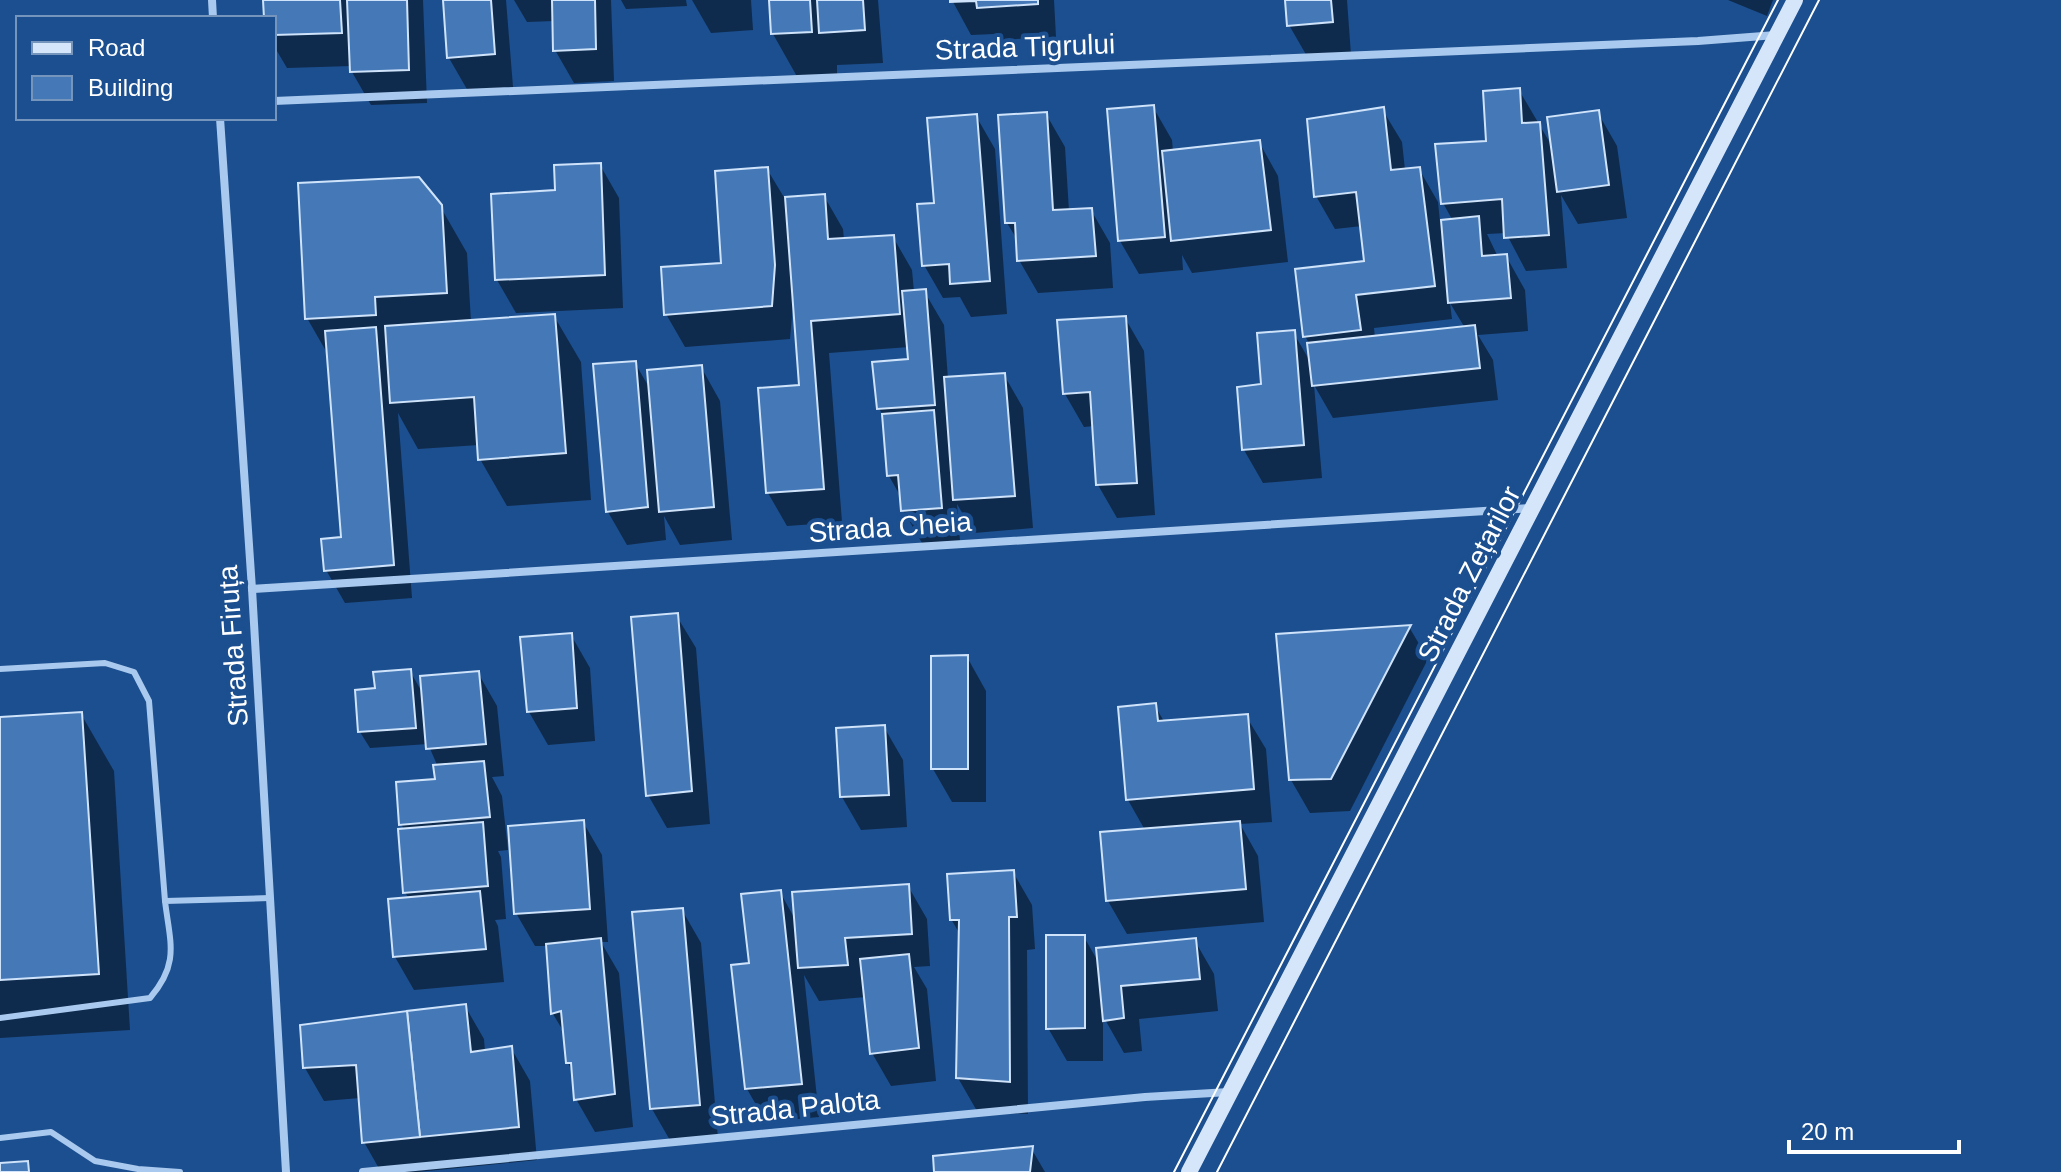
<svg xmlns="http://www.w3.org/2000/svg" width="2061" height="1172" font-family="Arial,sans-serif">
<style>
.shadow{fill:#0007;fill-rule:evenodd}
.building{fill:#4478b7;stroke:#cfe3fa;stroke-width:2}
.lines{fill:none;stroke-linecap:round;stroke-linejoin:round}
.service{stroke:#a9c9ee;stroke-width:6}
.minor{stroke:#a9c9ee;stroke-width:8}
.secondary{stroke:#d6e6fa;stroke-width:16}
.tram{stroke:#fff;stroke-width:2}
.labels{text-anchor:middle;dominant-baseline:central;stroke-width:8;stroke-linejoin:round;paint-order:stroke}
.street-label{font-size:28px;fill:#fff;stroke:#1b4f8f}
</style>
<rect width="100%" height="100%" fill="#1b4f8f"/>
<g class="shadow">
<polygon points="265,0 423,0 427,103 371,105 352,72 351,66 287,68 274,46 274,18 266,18"/>
<polygon points="445,0 506,0 513,87 468,91 449,58"/>
<polygon points="514,0 611,0 614,81 574,83 555,50 554,21 527,22"/>
<polygon points="621,0 686,0 687,6 626,9"/>
<polygon points="692,0 751,0 753,30 711,33"/>
<polygon points="771,0 878,0 883,63 837,65 837,78 799,80 773,34"/>
<polygon points="952,0 1054,0 1056,37 998,40 994,34 971,35"/>
<polygon points="1287,0 1347,0 1351,55 1308,58 1289,25"/>
<polygon points="1728,0 1773,0 1767,16"/>
<path d="M 1519,90 L 1553,148 L 1598,113 L 1617,146 L 1627,218 L 1578,224 L 1561,195 L 1567,268 L 1526,271 L 1506,233 L 1487,234 L 1498,257 L 1506,256 L 1525,290 L 1528,331 L 1478,335 L 1493,360 L 1498,400 L 1333,418 L 1314,385 L 1322,478 L 1263,483 L 1244,450 L 1264,386 L 1293,332 L 1311,363 L 1310,345 L 1305,336 L 1366,262 L 1362,226 L 1335,229 L 1316,196 L 1382,109 L 1402,142 L 1405,170 L 1419,169 L 1438,202 L 1440,222 L 1453,221 L 1443,203 L 1488,142 ZM 1450,303 L 1465,328 L 1375,338 L 1374,328 L 1452,319 Z"/>
<polygon points="1153,107 1172,140 1173,152 1259,142 1278,176 1288,262 1192,273 1182,255 1183,270 1139,274 1120,241"/>
<polygon points="1046,114 1065,147 1069,211 1091,210 1110,243 1113,288 1038,293 1019,260 1018,241 1007,223"/>
<polygon points="976,116 995,149 1007,314 971,317 960,297 943,298 924,265 937,204"/>
<polygon points="600,165 619,198 623,308 516,313 497,280 558,192"/>
<polygon points="767,169 785,199 824,196 843,229 844,240 893,237 912,270 914,292 924,291 944,325 948,379 1004,375 1023,408 1033,528 974,533 957,504 960,541 922,543 903,510 902,499 889,476 884,418 879,408 910,361 909,347 829,353 842,522 787,526 768,493 802,387 795,305 793,305 790,339 685,347 666,314 723,264"/>
<polygon points="440,206 467,253 471,322 554,316 581,362 591,500 507,506 480,459 479,445 418,449 398,413 412,598 345,603 326,570 343,539 330,358 307,318"/>
<polygon points="1125,318 1144,351 1155,515 1117,518 1098,485 1094,426 1084,427 1065,394"/>
<polygon points="635,363 650,389 701,367 720,401 732,540 680,545 664,516 666,540 627,545 608,512 596,366"/>
<polygon points="676,615 696,648 710,824 667,828 648,795"/>
<polygon points="1409,627 1428,659 1350,811 1310,813 1291,780"/>
<polygon points="571,635 590,668 595,741 548,745 529,712"/>
<polygon points="967,657 986,691 986,802 952,802 933,769"/>
<polygon points="410,671 423,694 478,673 497,706 504,776 492,777 502,796 508,850 498,851 501,857 506,919 495,920 498,926 504,982 414,990 395,957 390,901 409,899 405,892 405,831 401,824 437,781 438,767 428,744 370,748 360,732 377,690"/>
<polygon points="1155,706 1165,723 1246,716 1266,749 1272,822 1240,824 1258,856 1264,922 1127,934 1108,901 1145,830 1128,800"/>
<polygon points="81,714 114,771 130,1030 0,1038 0,719"/>
<polygon points="884,727 903,760 907,827 861,830 842,797"/>
<polygon points="583,822 602,855 608,942 601,942 619,973 633,1127 595,1132 576,1099 574,1075 568,1063 565,1034 553,1014 548,946 535,946 516,913"/>
<polygon points="1013,872 1032,905 1035,949 1027,950 1028,1114 977,1111 958,1078 961,936 951,919"/>
<polygon points="908,886 927,919 930,966 914,967 927,989 936,1081 891,1086 872,1053 866,997 819,1001 804,975 819,1117 766,1122 747,1089 751,964 780,892 796,921"/>
<polygon points="682,910 701,943 718,1138 671,1142 652,1109"/>
<polygon points="1084,937 1100,965 1195,941 1214,974 1218,1011 1139,1019 1142,1051 1124,1053 1103,1016 1103,1061 1067,1061 1048,1028"/>
<polygon points="465,1006 484,1039 485,1052 511,1048 530,1081 537,1160 418,1172 381,1172 364,1142 360,1098 324,1101 305,1068"/>
<polygon points="1031,1148 1045,1172 936,1172"/>
</g>
<g class="building">
<polygon points="263,0 340,0 342,33 274,35 274,18 264,18"/>
<polygon points="347,0 407,0 409,70 350,72"/>
<polygon points="443,0 491,0 495,54 447,58"/>
<polygon points="552,0 595,0 596,49 553,51"/>
<polygon points="769,0 810,0 812,32 771,34"/>
<polygon points="817,0 863,0 865,30 819,33"/>
<polygon points="950,0 1038,0 1038,4 977,8 976,1 950,2"/>
<polygon points="1285,0 1331,0 1333,22 1287,26"/>
<polygon points="1520,88 1522,123 1540,122 1549,235 1504,238 1502,199 1441,204 1435,144 1486,141 1483,91"/>
<polygon points="1154,105 1165,237 1118,241 1107,109"/>
<polygon points="1384,107 1391,170 1420,167 1435,286 1356,295 1361,330 1303,337 1295,269 1364,261 1356,192 1314,197 1307,119"/>
<polygon points="1599,110 1609,185 1557,192 1547,117"/>
<polygon points="1047,112 1053,210 1092,208 1096,256 1017,261 1015,223 1005,223 998,115"/>
<polygon points="977,114 990,281 950,284 949,264 922,266 917,204 934,203 927,118"/>
<polygon points="1260,140 1271,230 1171,241 1162,151"/>
<polygon points="601,163 605,275 495,280 491,194 555,190 554,165"/>
<polygon points="768,167 775,265 772,306 664,315 661,267 721,263 715,171"/>
<polygon points="419,177 442,205 447,293 375,297 376,315 305,319 298,183"/>
<polygon points="825,194 828,239 894,235 900,314 811,321 824,489 766,493 758,388 799,385 785,197"/>
<polygon points="1479,216 1482,256 1507,254 1511,298 1448,303 1441,220"/>
<polygon points="926,289 935,405 877,409 872,362 908,359 902,291"/>
<polygon points="555,314 566,453 478,460 474,397 390,403 385,326"/>
<polygon points="1126,316 1137,483 1096,485 1090,392 1063,394 1057,320"/>
<polygon points="1475,325 1480,368 1312,386 1307,343"/>
<polygon points="376,327 394,565 324,571 321,539 341,537 325,331"/>
<polygon points="1295,330 1304,445 1242,450 1237,387 1261,384 1257,333"/>
<polygon points="636,361 648,507 606,512 593,364"/>
<polygon points="702,365 714,507 659,512 647,370"/>
<polygon points="1005,373 1015,496 953,500 944,377"/>
<polygon points="934,410 942,508 901,511 898,475 887,476 882,414"/>
<polygon points="678,613 692,791 646,796 631,617"/>
<polygon points="1411,625 1331,779 1289,780 1276,634"/>
<polygon points="572,633 577,708 527,712 520,637"/>
<polygon points="968,655 968,769 931,769 931,656"/>
<polygon points="411,669 416,728 358,732 355,690 375,688 373,672"/>
<polygon points="479,671 486,744 426,749 420,676"/>
<polygon points="1156,703 1158,721 1248,714 1254,789 1126,800 1118,707"/>
<polygon points="82,712 99,974 0,980 0,717"/>
<polygon points="885,725 889,795 840,797 836,728"/>
<polygon points="484,761 490,817 399,825 396,782 435,779 433,765"/>
<polygon points="584,820 590,909 514,914 508,826"/>
<polygon points="1240,821 1246,889 1106,901 1100,832"/>
<polygon points="483,822 488,886 403,893 398,829"/>
<polygon points="1014,870 1017,917 1009,917 1010,1082 956,1078 959,920 950,920 947,874"/>
<polygon points="909,884 912,934 845,938 848,965 798,968 792,892"/>
<polygon points="781,890 802,1084 745,1089 731,965 749,963 741,894"/>
<polygon points="480,891 486,949 393,957 388,899"/>
<polygon points="683,908 700,1105 650,1109 632,912"/>
<polygon points="1046,935 1085,935 1085,1028 1046,1029"/>
<polygon points="601,938 615,1094 574,1100 571,1063 566,1063 561,1011 551,1014 546,944"/>
<polygon points="1196,938 1200,979 1121,986 1124,1018 1103,1021 1096,948"/>
<polygon points="909,954 919,1048 870,1054 860,959"/>
<polygon points="466,1004 471,1052 512,1046 519,1127 420,1137 407,1011"/>
<polygon points="407,1011 420,1137 362,1143 356,1065 303,1068 300,1025"/>
<polygon points="1033,1146 1030,1172 934,1172 933,1156"/>
<polygon points="28,1161 29,1172 0,1172 0,1163"/>
</g>
<g class="lines">
<g class="service">
<polyline points="0,669 105,663 134,672 149,701 165,901"/>
<path d="M 0,1018 L 150,998 C 180,963 170,943 165,901 L 270,898"/>
<polyline points="0,1138 51,1132 95,1161 138,1169 180,1172"/>
</g>
<g class="minor">
<polyline points="212,0 213,18"/>
<polyline points="274,101 1698,41 1776,35"/>
<polyline points="220,118 252,589 286,1172"/>
<polyline points="252,589 1532,508"/>
<polyline points="363,1172 1145,1097 1229,1092"/>
</g>
<polyline class="secondary" points="1189,1172 1795,0"/>
<g class="tram">
<polyline points="1174,1172 1778,0"/>
<polyline points="1217,1172 1819,0"/>
</g>
</g>
<g class="labels">
<g class="street-label">
<text transform="translate(1025 47) rotate(-2)">Strada Tigrului</text>
<text transform="translate(890 527) rotate(-4)">Strada Cheia</text>
<text transform="translate(1469 574) rotate(-63)">Strada Zețarilor</text>
<text transform="translate(233 646) rotate(-94)">Strada Firuța</text>
<text transform="translate(795 1108) rotate(-6)">Strada Palota</text>
</g>
</g>
<rect x="16" y="16" width="260" height="104" fill="#1b4f8f" stroke="#7695bc" stroke-width="2"/>
<rect x="32" y="42" width="40" height="12" fill="#d6e6fa" stroke="#7695bc" stroke-width="2"/>
<text x="88" y="56" font-size="24" fill="#ffffff">Road</text>
<rect x="32" y="76" width="40" height="24" fill="#4478b7" stroke="#7695bc" stroke-width="2"/>
<text x="88" y="96" font-size="24" fill="#ffffff">Building</text>
<path d="M1789 1140v12h170v-12" fill="none" stroke="#ffffff" stroke-width="4"/>
<text x="1801" y="1140" font-size="24" fill="#ffffff" stroke="#1b4f8f" stroke-width="6" paint-order="stroke">20 m</text>
</svg>
